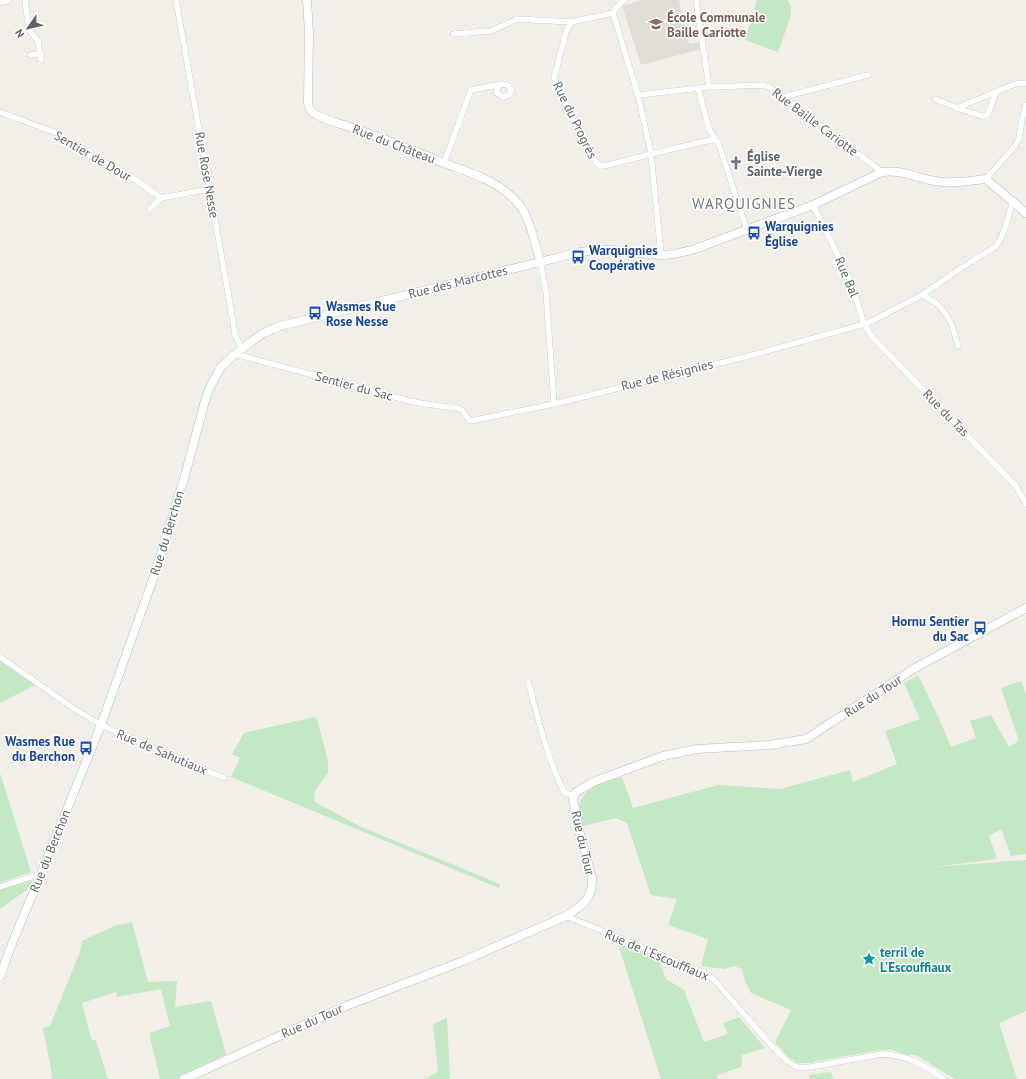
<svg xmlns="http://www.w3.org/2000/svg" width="1026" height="1079" font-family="'PT Sans',sans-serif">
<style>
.education{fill:#e1ded6}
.green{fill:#c5e8c5}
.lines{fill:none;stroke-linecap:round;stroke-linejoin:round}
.street-casing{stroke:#b5b8bc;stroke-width:6}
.secondary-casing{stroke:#b6babf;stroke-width:9}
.street{stroke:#fff;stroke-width:5.5}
.secondary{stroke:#fff;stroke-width:8}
.labels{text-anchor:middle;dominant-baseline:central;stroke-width:3;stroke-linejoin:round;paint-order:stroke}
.education-label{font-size:13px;font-weight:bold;fill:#785e54;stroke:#fff;text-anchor:start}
.street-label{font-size:13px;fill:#5f6368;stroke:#fff}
.worship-label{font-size:13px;font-weight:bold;fill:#5b616d;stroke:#fff;text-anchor:start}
.transit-label{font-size:13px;font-weight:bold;fill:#164399;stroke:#fff;text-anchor:start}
.culture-label{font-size:13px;font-weight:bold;fill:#0d838f;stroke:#fff;text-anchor:start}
.quarter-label{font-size:15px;letter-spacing:1px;fill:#70757a;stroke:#fff}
</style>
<rect width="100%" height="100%" fill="#f1efe8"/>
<polygon class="education" points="643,0 679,0 689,44 700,42 702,49 641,65 622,6"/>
<g class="green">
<polygon points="757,0 788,0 791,7 791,15 778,52 745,40"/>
<polygon points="0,661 35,685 0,703"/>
<path d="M 918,675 L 937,714 L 951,747 L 976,738 L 970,721 L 991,715 L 1009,747 L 1019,741 L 1001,688 L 1021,681 L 1026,694 L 1026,854 L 1011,856 L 1001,829 L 989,836 L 997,859 L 934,867 L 1026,860 L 1026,1011 L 999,1023 L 1017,1079 L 955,1079 L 916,1055 L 908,1055 L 892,1050 L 880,1050 L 808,1063 L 797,1063 L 787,1056 L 775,1042 L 791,1010 L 751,993 L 745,981 L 742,969 L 734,966 L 724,969 L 701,966 L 708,939 L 668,925 L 677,899 L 651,895 L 627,823 L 616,818 L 583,826 C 582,820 578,811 579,805 C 584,786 607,782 622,777 L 633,808 L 718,785 L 780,789 L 850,770 L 853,782 L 897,764 L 885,731 L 920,719 L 904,683 Z"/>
<polygon points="314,717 317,719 328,761 328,773 314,792 315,802 359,826 500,884 499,888 231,777 240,758 232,754 244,733"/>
<polygon points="0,773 31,872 0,883"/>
<polygon points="28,880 32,882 28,889 0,909 0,888"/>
<polygon points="132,922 148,982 177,981 175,1007 211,1001 226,1054 178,1079 160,1079 149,1033 170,1026 161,989 117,997 116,992 82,1003 91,1039 96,1041 108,1079 52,1079 51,1069 43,1028 50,1026 80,952 82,941 114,926"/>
<polygon points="618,944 658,957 666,979 684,990 704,1042 728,1034 723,1023 739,1017 765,1048 742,1055 741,1067 717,1075 718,1079 661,1079"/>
<polygon points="447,1018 450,1079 424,1079 438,1072 433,1024"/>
<polygon points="831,1072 833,1079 809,1079 809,1075"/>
</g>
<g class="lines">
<g class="street-casing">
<g id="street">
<polyline points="25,0 29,30 38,41 40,54 30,55"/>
<path d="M 176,0 C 195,107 214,214 233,321 L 235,335 L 242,348"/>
<polyline points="696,0 709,87"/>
<polyline points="613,13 638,95 709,87 764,85 769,87 783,97 882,172"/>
<polyline points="613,13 571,22 566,32 554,78 574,122 596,162 600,166 604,166 651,154 715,139"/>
<polyline points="613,13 616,8 624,0"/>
<polyline points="453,34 491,31 517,19 571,22"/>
<polyline points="40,54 41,60"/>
<polyline points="698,88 709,129 719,145 747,230"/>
<polyline points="638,95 651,154 661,255"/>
<polyline points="783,97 868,75"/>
<polyline points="935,99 957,108 1015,84 1026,83"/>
<polyline points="957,108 981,116 985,116 988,114 996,92"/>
<path d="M 0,112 L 59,134 C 73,151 96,157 114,167 C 131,176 146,187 161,198"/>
<polyline points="444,163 471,90 502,84 507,85 512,90 509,95 502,97 496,92 498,86 502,84"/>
<polyline points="986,179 1015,146 1019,139 1022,119 1026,105"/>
<polyline points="813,205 852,284 864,324 873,338 1016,486 1026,504"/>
<polyline points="150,209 161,198 210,189"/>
<polyline points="540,261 546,292 554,404"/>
<path d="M 922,295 C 927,298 932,300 936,303 C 950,315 954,330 958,346"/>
<polyline points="235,354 410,401 425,404 457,408 462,410 470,421 554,404 745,357 868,323 922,295 961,268 995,247 1000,240 1003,233 1008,219 1010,210 1013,203"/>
<polyline points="0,657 73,708 101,725 224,778"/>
<path d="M 528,681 C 538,718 547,757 564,792 L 568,794 L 574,795"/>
<polyline points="0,887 34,876 41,873"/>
<path d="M 566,916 L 707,974 L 716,982 L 771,1045 L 787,1061 L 797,1067 L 805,1068 L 882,1054 C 907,1055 924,1065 944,1079"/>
</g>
</g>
<g class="secondary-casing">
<g id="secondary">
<path d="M 307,0 L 309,33 L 308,102 C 308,108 310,111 315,114 C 327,121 342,124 356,129 C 385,139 415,151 444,163 C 467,172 494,179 512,197 C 529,212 533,236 539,257 L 540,261"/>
<polyline points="0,1 7,0"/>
<path d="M 0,976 L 15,936 L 34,891 L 101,725 L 153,579 L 184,479 L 205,401 L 209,389 L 221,367 L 235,354 L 252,341 L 264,333 L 280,326 L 580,252 C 594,250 609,249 624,251 C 636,252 648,255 661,255 C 673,255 684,252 695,249 L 813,205 L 882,172 C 900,169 917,178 935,181 C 952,184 969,181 986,179 L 1026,213"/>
<path d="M 184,1079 L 346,1006 L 463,961 L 566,916 C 582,906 593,899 592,878 L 580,834 L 573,799 L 576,792 L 593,782 L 663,756 L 697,749 L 770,745 L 806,739 L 915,668 L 1026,608"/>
</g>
</g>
<use href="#street" class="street"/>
<use href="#secondary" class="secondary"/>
</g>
<defs>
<g id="school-bare" transform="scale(1.08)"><path d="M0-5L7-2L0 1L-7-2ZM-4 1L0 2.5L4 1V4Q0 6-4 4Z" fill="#8d6e63" stroke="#fff" stroke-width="2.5" paint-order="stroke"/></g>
<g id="church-bare" transform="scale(1.08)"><path d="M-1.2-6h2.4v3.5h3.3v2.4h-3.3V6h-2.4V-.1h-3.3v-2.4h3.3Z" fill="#6b7280" stroke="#fff" stroke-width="2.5" paint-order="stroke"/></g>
<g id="bus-bare" transform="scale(1.08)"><path d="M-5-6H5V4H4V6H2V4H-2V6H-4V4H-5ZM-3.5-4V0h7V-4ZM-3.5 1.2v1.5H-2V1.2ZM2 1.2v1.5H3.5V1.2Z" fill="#1a4fb4" stroke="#fff" stroke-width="2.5" paint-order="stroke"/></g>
<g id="sight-bare" transform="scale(1.08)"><path d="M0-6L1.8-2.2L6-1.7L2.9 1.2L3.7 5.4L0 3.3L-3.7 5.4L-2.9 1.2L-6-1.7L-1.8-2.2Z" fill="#0f9aa8" stroke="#fff" stroke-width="2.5" paint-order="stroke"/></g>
</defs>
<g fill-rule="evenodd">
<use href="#school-bare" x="656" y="24"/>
<use href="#church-bare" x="736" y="163"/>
<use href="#bus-bare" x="754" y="233"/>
<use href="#bus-bare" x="578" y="257"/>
<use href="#bus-bare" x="315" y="313"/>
<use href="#bus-bare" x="980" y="628"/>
<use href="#bus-bare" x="86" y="748"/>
<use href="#sight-bare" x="869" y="959"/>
</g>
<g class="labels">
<g class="education-label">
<text x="667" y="17">École Communale<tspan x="667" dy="15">Baille Cariotte</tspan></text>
</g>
<g class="street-label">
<text transform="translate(575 120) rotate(64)">Rue du Progrès</text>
<text transform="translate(815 122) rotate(37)">Rue Baille Cariotte</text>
<text transform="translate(394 144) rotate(21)">Rue du Château</text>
<text transform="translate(93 156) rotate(30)">Sentier de Dour</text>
<text transform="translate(207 175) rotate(80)">Rue Rose Nesse</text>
<text transform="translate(847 277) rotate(67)">Rue Bal</text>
<text transform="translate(458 282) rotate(-14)">Rue des Marcottes</text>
<text transform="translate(667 375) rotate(-14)">Rue de Résignies</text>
<text transform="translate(354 386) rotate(15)">Sentier du Sac</text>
<text transform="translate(946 413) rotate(46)">Rue du Tas</text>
<text transform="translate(167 533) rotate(-73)">Rue du Berchon</text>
<text transform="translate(873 696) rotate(-33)">Rue du Tour</text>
<text transform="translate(162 752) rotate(23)">Rue de Sahutiaux</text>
<text transform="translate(583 843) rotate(77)">Rue du Tour</text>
<text transform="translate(50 851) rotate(-68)">Rue du Berchon</text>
<text transform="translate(657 955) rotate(23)">Rue de l'Escouffiaux</text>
<text transform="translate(312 1021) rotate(-24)">Rue du Tour</text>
</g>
<g class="worship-label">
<text x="747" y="156">Église<tspan x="747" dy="15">Sainte-Vierge</tspan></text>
</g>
<g class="transit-label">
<text x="765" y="226">Warquignies<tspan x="765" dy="15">Église</tspan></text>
<text x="589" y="250">Warquignies<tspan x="589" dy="15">Coopérative</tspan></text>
<text x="326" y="306">Wasmes Rue<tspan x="326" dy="15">Rose Nesse</tspan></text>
<text x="969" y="621" text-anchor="end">Hornu Sentier<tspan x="969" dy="15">du Sac</tspan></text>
<text x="75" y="741" text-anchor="end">Wasmes Rue<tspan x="75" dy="15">du Berchon</tspan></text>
</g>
<g class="culture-label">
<text x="880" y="952">terril de<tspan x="880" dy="15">L'Escouffiaux</tspan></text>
</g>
<g class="quarter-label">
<text x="744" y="203">WARQUIGNIES</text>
</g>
</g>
<g transform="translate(28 28) rotate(236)" stroke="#ffffff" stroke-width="3" paint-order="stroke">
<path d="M0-3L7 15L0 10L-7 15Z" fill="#5f6368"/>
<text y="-6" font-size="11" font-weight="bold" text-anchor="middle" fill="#5f6368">N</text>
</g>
</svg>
